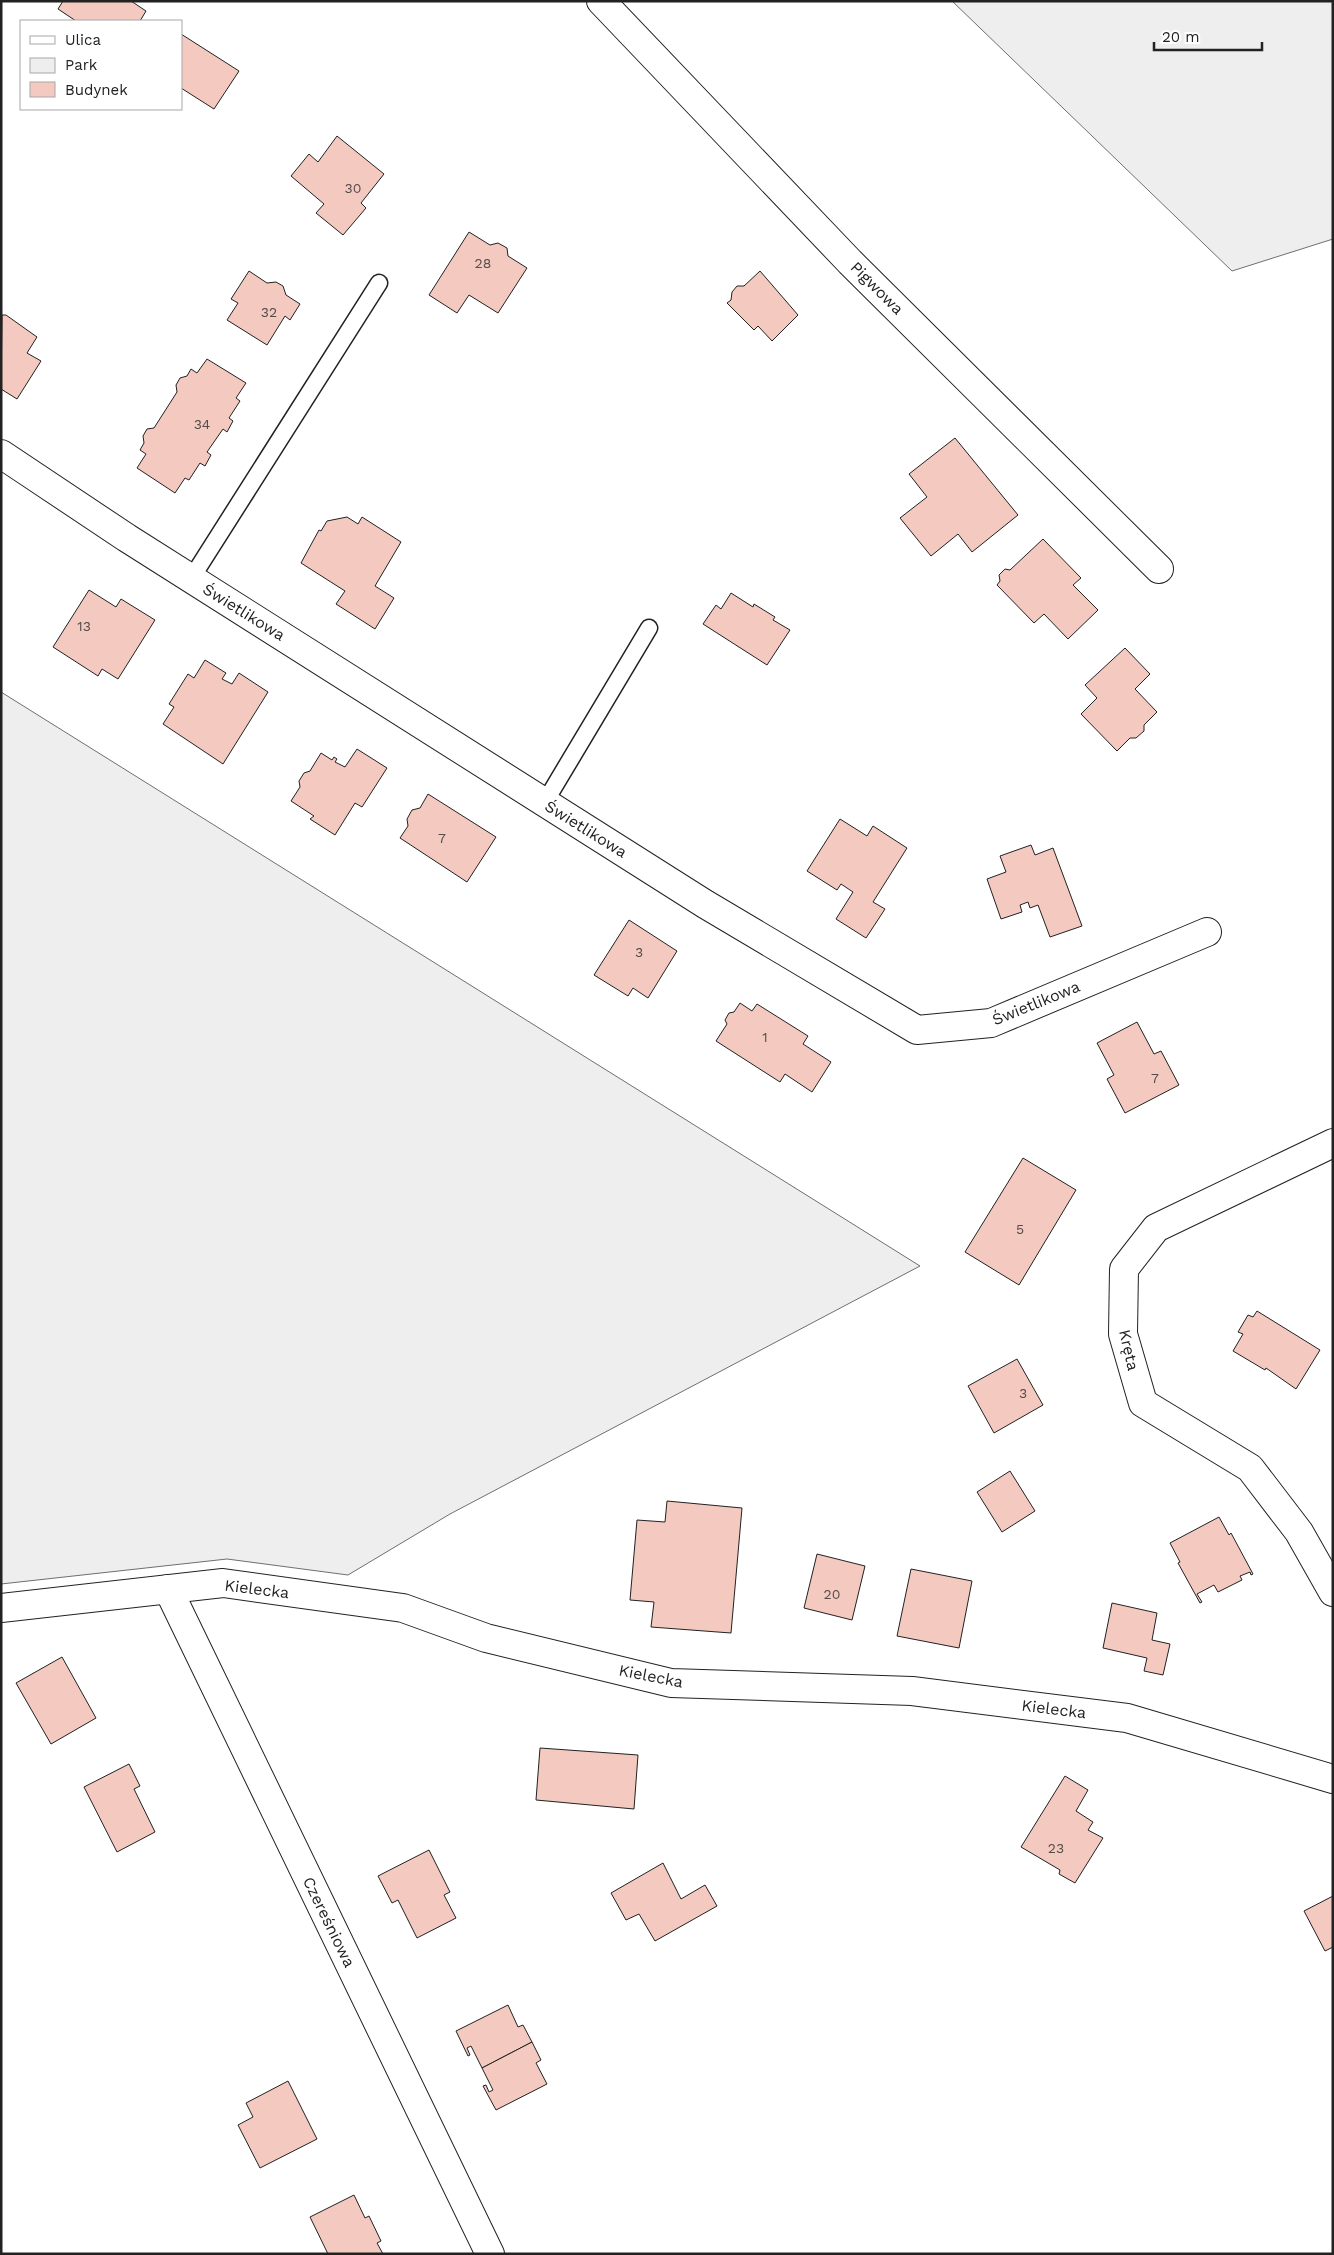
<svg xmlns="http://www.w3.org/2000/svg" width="1334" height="2255" font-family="'Work Sans',sans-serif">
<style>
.green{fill:#eee;stroke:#6f6f6f}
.building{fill:#f3c9c0;stroke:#222}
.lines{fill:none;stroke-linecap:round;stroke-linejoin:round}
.lane-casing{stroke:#222;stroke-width:19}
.street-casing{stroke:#222;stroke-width:30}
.lane{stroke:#fff;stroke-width:16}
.street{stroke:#fff;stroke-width:28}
.labels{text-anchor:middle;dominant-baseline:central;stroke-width:4;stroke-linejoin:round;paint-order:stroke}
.number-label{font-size:14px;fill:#564c4a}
.street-label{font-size:16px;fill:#222;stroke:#fff}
</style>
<rect width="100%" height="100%" fill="#fff"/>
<g class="green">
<polygon points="952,1 1333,1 1333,239 1232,271"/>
<polygon points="1,692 920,1266 450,1514 348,1575 227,1559 1,1584"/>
</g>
<g class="building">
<polygon points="63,1 131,1 146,11 140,21 76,21 58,9"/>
<polygon points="181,34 239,71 214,109 181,88"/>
<polygon points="337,136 384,174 361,203 366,208 343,235 316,213 324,204 291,176 309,154 318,162"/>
<polygon points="469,232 490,245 498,243 507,248 508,256 527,268 498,313 469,295 457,313 429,295"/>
<polygon points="249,271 267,283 276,282 283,286 286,295 300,304 290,320 285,316 267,345 227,320 238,303 231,299"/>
<polygon points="760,271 798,315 772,341 758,326 754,330 727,303 731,300 732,292 737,286 744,286"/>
<polygon points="2,315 6,315 37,337 27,353 41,361 17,399 1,389"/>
<polygon points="207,359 246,383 236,398 240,401 229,418 233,421 227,432 223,429 207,452 211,455 205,466 200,463 189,480 185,478 175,493 137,468 146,454 140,450 144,443 143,436 147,429 154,428 177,392 176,385 180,378 187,376 191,369 197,373"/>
<polygon points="955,438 1018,515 972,552 958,534 931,556 900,518 927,497 909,474"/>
<polygon points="347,517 358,524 362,517 401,542 375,586 394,598 375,629 336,604 345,591 301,563 319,530 321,531 327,521"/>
<polygon points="1043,539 1081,578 1073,585 1098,610 1068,639 1044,614 1034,623 997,585 1000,581 999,575 1005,569 1010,570"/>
<polygon points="89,590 116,607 121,599 155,620 118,679 102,669 98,676 53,647"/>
<polygon points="731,593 753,607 754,604 775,617 773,620 790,630 767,665 703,624 716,605 721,609"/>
<polygon points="1125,648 1150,674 1135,689 1157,712 1144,725 1144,731 1136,738 1130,738 1117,751 1081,714 1097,698 1085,685"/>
<polygon points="205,660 226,673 222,679 232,684 239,673 268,692 223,764 163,724 174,707 169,704 188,674 194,678"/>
<polygon points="357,749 387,768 362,807 355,803 335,835 310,819 314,816 291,801 300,787 299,781 304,773 310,771 321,753 332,760 334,757 337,759 335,762 345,767"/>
<polygon points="428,794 496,837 467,882 400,838 408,826 407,819 412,810 420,808"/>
<polygon points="840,819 867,836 873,826 907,848 873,902 885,909 866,938 836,919 853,892 841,884 837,890 807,871"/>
<polygon points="1031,845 1035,855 1053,848 1082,926 1050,937 1038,905 1030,908 1028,902 1020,905 1022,912 1001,919 987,879 1006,872 1000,856"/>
<polygon points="629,920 677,951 648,998 633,988 628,996 594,975"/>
<polygon points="740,1003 752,1011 757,1004 808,1036 803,1044 831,1062 812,1092 785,1074 780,1082 716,1041 727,1024 725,1020 729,1013 734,1012"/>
<polygon points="1137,1022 1154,1054 1161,1051 1179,1085 1125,1113 1107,1079 1114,1075 1097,1043"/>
<polygon points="1023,1158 1076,1190 1019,1285 965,1252"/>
<polygon points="1257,1311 1320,1350 1296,1389 1266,1368 1265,1370 1233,1351 1243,1334 1238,1332 1248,1315 1253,1317"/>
<polygon points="1017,1359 1043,1405 994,1433 968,1386"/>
<polygon points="1010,1471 1035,1511 1002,1532 977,1492"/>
<polygon points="667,1501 742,1508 731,1633 651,1627 654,1602 630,1600 637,1520 665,1522"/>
<polygon points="1219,1517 1229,1535 1231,1533 1253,1574 1251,1575 1250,1572 1240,1576 1242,1580 1218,1592 1214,1585 1197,1594 1202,1602 1200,1603 1178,1563 1180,1562 1170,1543"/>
<polygon points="817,1554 865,1566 852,1620 804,1608"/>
<polygon points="911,1569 972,1581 959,1648 897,1636"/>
<polygon points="1112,1603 1157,1613 1152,1640 1170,1644 1163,1675 1144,1671 1147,1658 1103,1648"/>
<polygon points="62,1657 96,1718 51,1744 16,1683"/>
<polygon points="540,1748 638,1755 634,1809 536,1800"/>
<polygon points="129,1764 140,1786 134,1789 155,1832 117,1852 84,1787"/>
<polygon points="1065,1776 1088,1790 1076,1811 1093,1822 1088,1830 1103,1838 1075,1883 1059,1874 1060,1870 1021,1847"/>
<polygon points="429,1850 450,1892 444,1895 456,1918 417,1938 398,1900 392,1903 378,1876"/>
<polygon points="663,1863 681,1899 705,1885 717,1906 655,1941 639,1914 626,1920 611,1893"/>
<polygon points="1333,1896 1333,1947 1325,1951 1304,1911"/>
<polygon points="508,2005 518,2027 523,2025 532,2042 482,2068 471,2046 467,2048 470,2055 468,2056 456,2031"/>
<polygon points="532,2042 541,2060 536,2063 547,2084 496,2110 483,2086 486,2085 489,2092 493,2090 482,2068"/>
<polygon points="288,2081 317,2139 260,2168 238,2125 253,2117 246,2103"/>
<polygon points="354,2195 365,2218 369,2216 381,2241 377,2243 383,2254 328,2254 310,2217"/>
</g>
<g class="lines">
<g class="lane-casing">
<g id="lane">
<polyline points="191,579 379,283"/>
<polyline points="545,802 649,628"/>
</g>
</g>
<g class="street-casing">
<g id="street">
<polyline points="601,1 850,262 1159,569"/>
<polyline points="1,454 127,538 705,904 917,1030 991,1023 1207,932"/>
<polyline points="1333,1143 1156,1228 1124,1269 1123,1334 1143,1403 1250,1468 1299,1532 1333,1592"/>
<polyline points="168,1589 490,2254"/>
<polyline points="1,1608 223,1583 403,1608 486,1638 671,1683 912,1691 1127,1718 1333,1779"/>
</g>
</g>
<use href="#lane" class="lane"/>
<use href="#street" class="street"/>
</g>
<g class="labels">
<g class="number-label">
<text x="353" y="188">30</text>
<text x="483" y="263">28</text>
<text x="269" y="312">32</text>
<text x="202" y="424">34</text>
<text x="84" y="626">13</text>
<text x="442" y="838">7</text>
<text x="639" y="952">3</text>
<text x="765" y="1037">1</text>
<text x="1155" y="1078">7</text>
<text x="1020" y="1229">5</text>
<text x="1023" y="1393">3</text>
<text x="832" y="1594">20</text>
<text x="1056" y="1848">23</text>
</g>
<g class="street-label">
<text transform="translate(877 288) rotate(45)">Pigwowa</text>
<text transform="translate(244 612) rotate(32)">Świetlikowa</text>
<text transform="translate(586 829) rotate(32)">Świetlikowa</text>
<text transform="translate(1036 1003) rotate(-22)">Świetlikowa</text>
<text transform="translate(1129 1350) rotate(77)">Kręta</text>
<text transform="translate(257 1589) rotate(7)">Kielecka</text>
<text transform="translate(651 1676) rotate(11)">Kielecka</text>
<text transform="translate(1054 1709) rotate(7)">Kielecka</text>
<text transform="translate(329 1922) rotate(64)">Czereśniowa</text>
</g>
</g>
<rect width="1334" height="2255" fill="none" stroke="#222222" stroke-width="5"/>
<rect x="20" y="20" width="162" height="90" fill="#ffffff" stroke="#a7a7a7"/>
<rect x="30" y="36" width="25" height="8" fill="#ffffff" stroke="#a7a7a7"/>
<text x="65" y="45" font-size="15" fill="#222222">Ulica</text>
<rect x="30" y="58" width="25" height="15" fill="#eeeeee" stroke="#a7a7a7"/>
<text x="65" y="70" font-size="15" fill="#222222">Park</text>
<rect x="30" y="82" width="25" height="15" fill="#f3c9c0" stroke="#a7a7a7"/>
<text x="65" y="95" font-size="15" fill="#222222">Budynek</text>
<path d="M1154 42v8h108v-8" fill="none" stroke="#222222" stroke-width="2.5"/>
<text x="1162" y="42" font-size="15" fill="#222222" stroke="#ffffff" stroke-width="4" paint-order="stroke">20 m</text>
</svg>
